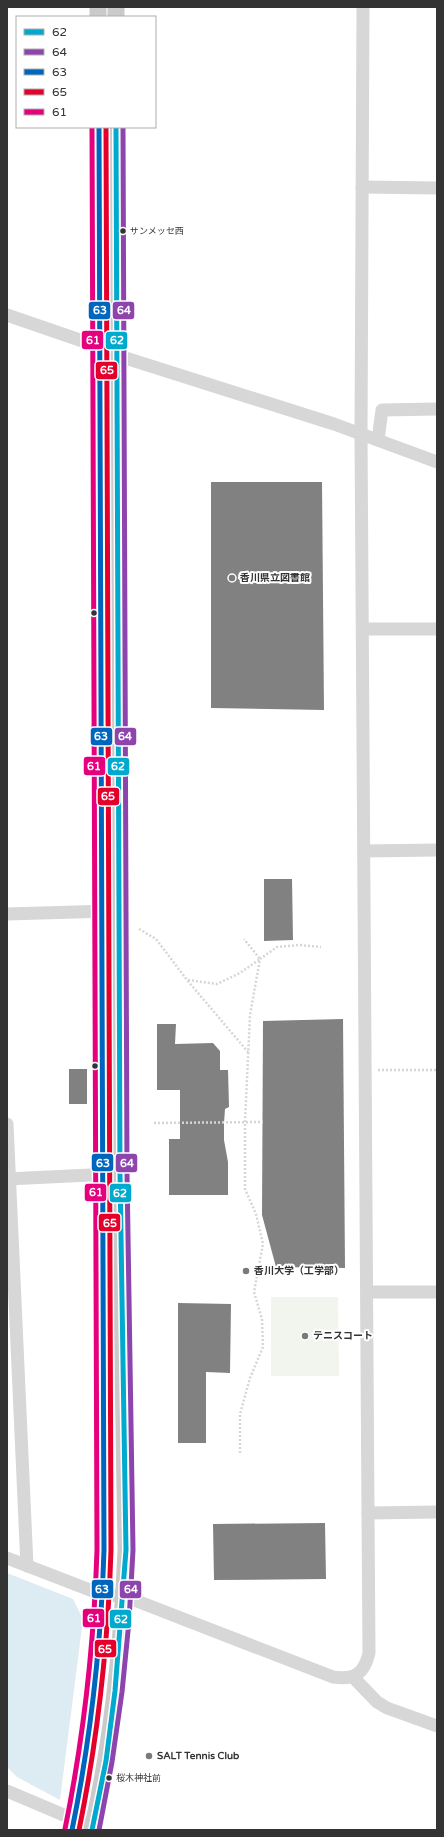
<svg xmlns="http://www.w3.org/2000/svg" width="444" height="1837" font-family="'Varela Round','Noto Sans JP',sans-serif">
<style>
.green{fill:#f1f5ed}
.water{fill:#ddebf3}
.building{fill:#818181}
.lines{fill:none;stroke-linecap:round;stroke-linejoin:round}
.path{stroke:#d6d6d6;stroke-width:2.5;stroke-dasharray:2 2;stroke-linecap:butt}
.minor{stroke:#d7d7d7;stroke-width:13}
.major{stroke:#cacaca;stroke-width:17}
.bus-1-casing{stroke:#fff;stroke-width:8}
.bus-2-casing{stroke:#fff;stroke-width:8}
.bus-3-casing{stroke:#fff;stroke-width:8}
.bus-4-casing{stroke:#fff;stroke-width:8}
.bus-5-casing{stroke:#fff;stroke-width:8}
.bus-1{stroke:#00a9ce;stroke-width:5}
.bus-2{stroke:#8e44ad;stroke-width:5}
.bus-3{stroke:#0065bd;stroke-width:5}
.bus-4{stroke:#e4002b;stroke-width:5}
.bus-5{stroke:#e5007d;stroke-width:5}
.bus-dot{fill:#333;stroke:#fff;stroke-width:1.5}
.poi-dot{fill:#7a7a7a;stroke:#fff;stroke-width:1.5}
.labels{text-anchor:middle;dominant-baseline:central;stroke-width:4;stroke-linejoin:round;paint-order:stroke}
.bus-label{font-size:9px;fill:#333;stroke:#fff;text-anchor:start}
.poi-label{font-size:10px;font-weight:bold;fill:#333;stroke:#fff;text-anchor:start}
.line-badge{stroke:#fff;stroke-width:1.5}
.badge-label{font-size:11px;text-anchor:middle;font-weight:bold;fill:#fff}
</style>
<rect width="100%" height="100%" fill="#fff"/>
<polygon class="green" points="271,1297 338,1297 339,1376 271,1376"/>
<polygon class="water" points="7,1573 73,1599 83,1619 60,1800 17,1777 7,1767"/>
<g class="building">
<polygon points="211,482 322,482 324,710 211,708"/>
<polygon points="264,879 292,879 293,940 264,941"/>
<polygon points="343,1019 345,1268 276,1267 262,1215 263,1021"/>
<polygon points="157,1024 176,1024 175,1044 213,1043 220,1051 220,1070 228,1070 229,1107 225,1109 224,1123 224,1140 228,1162 228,1195 169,1195 169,1139 180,1139 180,1090 157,1090"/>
<rect x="69" y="1069" width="18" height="35"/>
<polygon points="178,1303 231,1304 230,1373 206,1372 206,1443 178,1443"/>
<polygon points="325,1523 326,1579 214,1580 213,1524"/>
</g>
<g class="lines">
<g class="path">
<polyline points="139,929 156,939 187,980 248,1052"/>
<polyline points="188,980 217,984 240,973 260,959 244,939"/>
<polyline points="378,1070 437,1070"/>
<polyline points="154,1123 263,1122"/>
<polyline points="240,1453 240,1414 250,1378 263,1347 262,1319 254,1292 263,1244 256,1214 245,1189 245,1122 250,1015 260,959 277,947 299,945 321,947"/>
</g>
<g class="minor">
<polyline points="362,187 437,188"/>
<polyline points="7,315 100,347 116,355 334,424 437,462"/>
<polyline points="378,440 382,410 437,409"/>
<polyline points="363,629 437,629"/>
<polyline points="364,851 437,850"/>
<polyline points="7,914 110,911"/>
<polyline points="7,1124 27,1566"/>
<polyline points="7,1179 111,1174"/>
<polyline points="367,1292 437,1292"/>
<polyline points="368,1513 437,1512"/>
<path d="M 7,1558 L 103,1595 L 124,1596 L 333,1677 C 355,1680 364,1674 369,1653 L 368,1513 L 361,434 L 363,7"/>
<polyline points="353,1677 377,1702 387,1708 437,1726"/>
<polyline points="7,1791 92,1827"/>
</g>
<g class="major">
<polyline points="98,7 98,17"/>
<polyline points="116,17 116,7"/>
<path d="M 72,1830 C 92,1738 102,1644 104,1550 L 99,127"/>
<path d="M 92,1830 C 113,1738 122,1644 126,1550 L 120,1173 L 116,127"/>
</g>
<g class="bus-1-casing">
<polyline id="bus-1" points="92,1830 106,1761 115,1691 126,1550 120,1173 116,127"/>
</g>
<g class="bus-2-casing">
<polyline id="bus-2" points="99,1830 112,1762 122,1692 129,1621 133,1550 127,1173 123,127"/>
</g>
<g class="bus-3-casing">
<path id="bus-3" d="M 72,1830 C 91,1737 101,1645 104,1550 L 99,127"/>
</g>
<g class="bus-4-casing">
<path id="bus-4" d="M 79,1830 C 98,1737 108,1645 111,1550 L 106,127"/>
</g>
<g class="bus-5-casing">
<path id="bus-5" d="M 65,1829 C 84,1736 94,1644 97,1550 L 92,127"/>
</g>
<use href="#bus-1" class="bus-1"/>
<use href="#bus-2" class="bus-2"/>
<use href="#bus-3" class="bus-3"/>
<use href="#bus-4" class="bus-4"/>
<use href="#bus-5" class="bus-5"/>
</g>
<g class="bus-dot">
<circle cx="123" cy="231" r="3.5"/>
<circle cx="94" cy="613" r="3.5"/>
<circle cx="95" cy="1066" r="3.5"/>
<circle cx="109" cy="1778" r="3.5"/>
</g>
<g class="poi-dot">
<circle cx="232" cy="578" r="4"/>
<circle cx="246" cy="1271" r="4"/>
<circle cx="305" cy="1336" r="4"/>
<circle cx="149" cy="1756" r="4"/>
</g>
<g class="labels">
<g class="bus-label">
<text x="130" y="231">サンメッセ西</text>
<text x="116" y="1778">桜木神社前</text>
</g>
<g class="poi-label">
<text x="240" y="578">香川県立図書館</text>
<text x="254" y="1271">香川大学（工学部）</text>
<text x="313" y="1336">テニスコート</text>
<text x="157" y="1756">SALT Tennis Club</text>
</g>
</g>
<g class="line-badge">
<rect x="88" y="301" width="23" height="19" rx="4" fill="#0065bd"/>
<rect x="112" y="301" width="23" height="19" rx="4" fill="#8e44ad"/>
<rect x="81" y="330" width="23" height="20" rx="4" fill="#e5007d"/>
<rect x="105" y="331" width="23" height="19" rx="4" fill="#00a9ce"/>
<rect x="95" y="361" width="23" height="19" rx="4" fill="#e4002b"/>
<rect x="90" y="727" width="23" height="19" rx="4" fill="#0065bd"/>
<rect x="114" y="727" width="23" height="19" rx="4" fill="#8e44ad"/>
<rect x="83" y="756" width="23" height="20" rx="4" fill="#e5007d"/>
<rect x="107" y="757" width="23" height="19" rx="4" fill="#00a9ce"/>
<rect x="97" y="787" width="23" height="19" rx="4" fill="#e4002b"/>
<rect x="91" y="1153" width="23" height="19" rx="4" fill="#0065bd"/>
<rect x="115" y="1153" width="23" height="20" rx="4" fill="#8e44ad"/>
<rect x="84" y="1183" width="23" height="19" rx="4" fill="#e5007d"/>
<rect x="109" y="1183" width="23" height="20" rx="4" fill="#00a9ce"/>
<rect x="98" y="1213" width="23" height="19" rx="4" fill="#e4002b"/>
<rect x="91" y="1579" width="23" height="20" rx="4" fill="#0065bd"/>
<rect x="119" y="1580" width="23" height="19" rx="4" fill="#8e44ad"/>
<rect x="82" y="1608" width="23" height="20" rx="4" fill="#e5007d"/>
<rect x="109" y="1609" width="23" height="20" rx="4" fill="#00a9ce"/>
<rect x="94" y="1639" width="23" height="19" rx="4" fill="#e4002b"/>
</g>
<g class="badge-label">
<text x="100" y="314">63</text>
<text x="124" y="314">64</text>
<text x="93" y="344">61</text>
<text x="117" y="344">62</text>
<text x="107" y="374">65</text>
<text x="101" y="740">63</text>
<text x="125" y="740">64</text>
<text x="94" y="770">61</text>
<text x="118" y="770">62</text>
<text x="108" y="800">65</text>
<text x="103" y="1167">63</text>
<text x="127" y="1167">64</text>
<text x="96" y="1196">61</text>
<text x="120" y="1197">62</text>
<text x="110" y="1227">65</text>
<text x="102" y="1593">63</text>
<text x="131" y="1593">64</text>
<text x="94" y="1622">61</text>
<text x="121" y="1623">62</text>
<text x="105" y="1653">65</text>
</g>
<rect width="444" height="1837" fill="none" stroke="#333333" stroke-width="16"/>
<rect x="16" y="16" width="140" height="112" fill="#ffffff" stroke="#adadad"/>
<rect x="24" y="29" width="20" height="6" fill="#00a9ce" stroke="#adadad"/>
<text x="52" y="36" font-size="12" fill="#333333">62</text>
<rect x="24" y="49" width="20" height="6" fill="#8e44ad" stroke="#adadad"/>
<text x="52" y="56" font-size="12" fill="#333333">64</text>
<rect x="24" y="69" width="20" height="6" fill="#0065bd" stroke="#adadad"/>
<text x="52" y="76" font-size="12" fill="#333333">63</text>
<rect x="24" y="89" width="20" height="6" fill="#e4002b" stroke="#adadad"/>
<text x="52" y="96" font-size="12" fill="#333333">65</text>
<rect x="24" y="109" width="20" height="6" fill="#e5007d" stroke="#adadad"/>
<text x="52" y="116" font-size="12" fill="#333333">61</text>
</svg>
